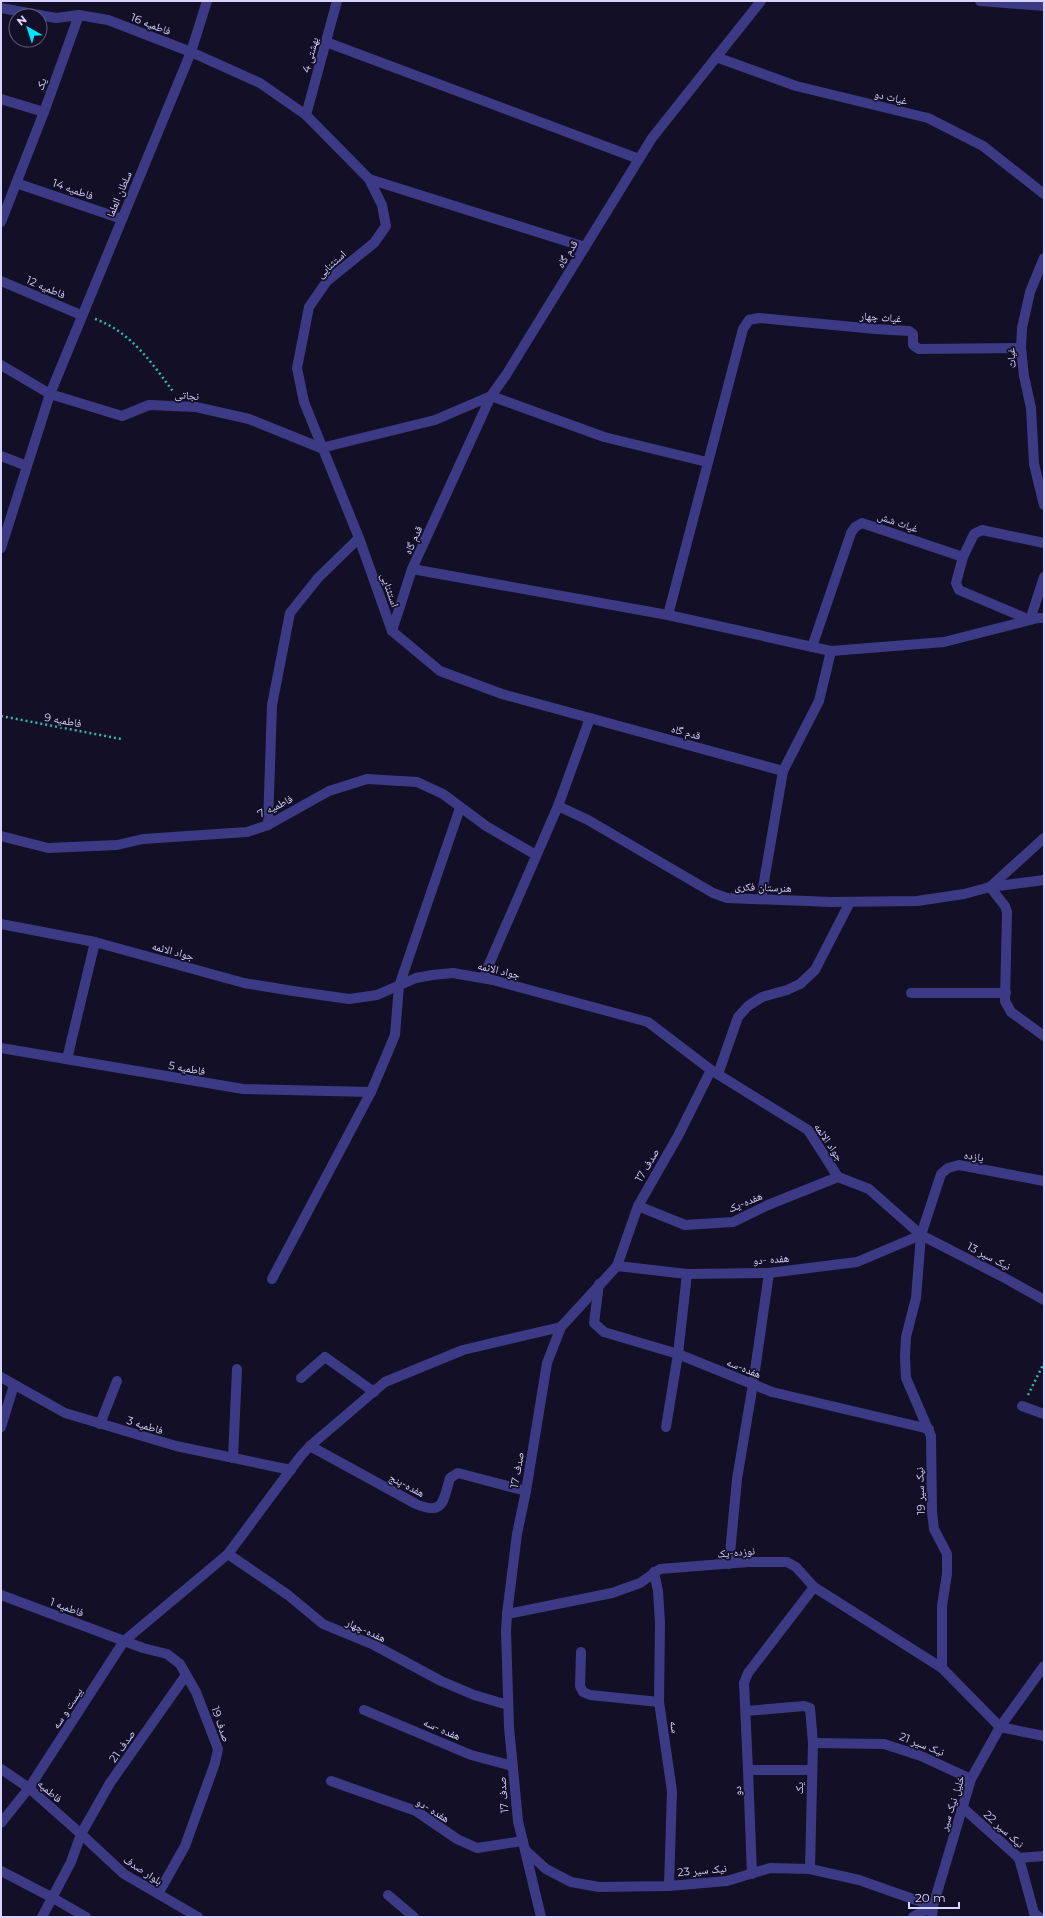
<svg xmlns="http://www.w3.org/2000/svg" width="1045" height="1918" font-family="Montserrat,'Noto Naskh Arabic',sans-serif">
<style>
.lines{fill:none;stroke-linecap:round;stroke-linejoin:round}
.path{stroke:#2fb8b0;stroke-width:2.5;stroke-dasharray:2 3;stroke-linecap:butt}
.minor{stroke:#3d3a85;stroke-width:10}
.tertiary{stroke:#3d3a85;stroke-width:10}
.labels{text-anchor:middle;dominant-baseline:central;stroke-width:3.5;stroke-linejoin:round;paint-order:stroke}
.street-label{font-size:11px;fill:#d9d4ff;stroke:#130f26}
</style>
<rect width="100%" height="100%" fill="#130f26"/>
<g class="lines">
<g class="path">
<path d="M 95,319 C 130,331 153,364 174,393"/>
<polyline points="1,716 121,739"/>
<polyline points="1028,1395 1044,1363"/>
</g>
<g class="minor">
<polyline points="1,8 56,18 79,15 44,112 1,222"/>
<polyline points="79,15 108,20 191,52 260,83 306,115 369,179 382,205 386,226 374,243 327,281 309,307 297,368 304,402 359,538 392,631"/>
<polyline points="326,42 639,159"/>
<polyline points="716,57 796,86 928,118 983,146 1044,194"/>
<polyline points="1,99 44,112"/>
<polyline points="306,115 337,1"/>
<polyline points="369,179 585,247"/>
<polyline points="16,183 122,219"/>
<polyline points="1044,258 1030,292 1022,328 1021,348 1024,376 1031,408 1034,464 1044,505"/>
<polyline points="1,281 81,315"/>
<polyline points="1,365 50,394 122,416 149,405 196,407 249,419 321,448 435,420 491,396 604,437 707,462"/>
<polyline points="1,456 27,466"/>
<polyline points="1,548 50,394 191,52 207,1"/>
<polyline points="963,557 956,583 959,590 1030,620 1044,577"/>
<polyline points="412,569 668,615 831,651 944,642 1038,618 1044,618"/>
<polyline points="668,615 743,329 749,320 759,318 875,329 909,331 913,334 913,345 919,349 1021,348"/>
<polyline points="812,647 851,533 855,527 862,523 963,557 974,534 982,530 1044,543"/>
<polyline points="783,771 819,701 831,651"/>
<polyline points="558,806 588,820 713,893 727,898 831,902 917,901 964,894 990,887 1044,838"/>
<polyline points="268,825 272,705 290,613 318,578 359,538"/>
<polyline points="1,836 48,848 117,845 143,839 247,832 268,825 329,791 367,779 417,782 443,794 486,826 536,855"/>
<polyline points="990,887 1005,906 1007,912 1005,1001 1011,1012 1044,1036"/>
<polyline points="990,887 1044,880"/>
<polyline points="761,899 783,771 502,694 440,671 392,631 412,569 491,396 506,375 652,138 761,1"/>
<polyline points="1,924 95,942 244,983 293,991 349,999 377,995 416,978 432,975 453,973 493,980 648,1022 711,1070 808,1130 838,1177 869,1189 921,1235 1003,1277 1044,1300"/>
<polyline points="483,978 558,806 590,718"/>
<polyline points="911,993 1006,993"/>
<polyline points="1,1048 243,1089 371,1092"/>
<polyline points="67,1059 95,942"/>
<polyline points="718,1074 738,1017 748,1006 762,997 787,990 800,984 815,970 850,902"/>
<polyline points="1044,1181 959,1165 948,1168 941,1174 921,1235 916,1298 906,1337 905,1357 906,1378 931,1436 932,1512 934,1529 947,1554 947,1574 942,1606 942,1668 1000,1727 1044,1736"/>
<polyline points="638,1206 685,1225 733,1222 768,1205 838,1177"/>
<polyline points="617,1266 687,1274 769,1273 857,1262 921,1235"/>
<polyline points="272,1279 371,1092 395,1035 399,986 460,808"/>
<polyline points="599,1284 594,1323 604,1332 678,1354 772,1392 929,1429"/>
<polyline points="1,1377 65,1413 176,1446 291,1470"/>
<polyline points="301,1378 325,1357 374,1392"/>
<polyline points="1022,1406 1044,1414"/>
<polyline points="100,1424 117,1381"/>
<polyline points="1,1427 14,1385"/>
<polyline points="666,1427 678,1354 687,1274"/>
<path d="M 310,1446 L 416,1504 C 444,1516 443,1501 450,1478 L 458,1473 L 526,1491"/>
<polyline points="233,1458 237,1369"/>
<polyline points="228,1554 288,1595 323,1624 374,1645 441,1681 474,1695 508,1705"/>
<polyline points="729,1564 737,1479 753,1384 769,1273"/>
<polyline points="654,1572 658,1591 660,1623 659,1702 672,1791 669,1886"/>
<polyline points="1,1595 143,1648 167,1654 180,1664 196,1692 218,1749 215,1763 185,1846 158,1894"/>
<polyline points="507,1614 612,1593 640,1583 660,1569 748,1562 787,1562 796,1567 814,1587 942,1668"/>
<polyline points="581,1652 580,1686 583,1692 590,1695 659,1702"/>
<polyline points="364,1710 471,1755 513,1766"/>
<polyline points="746,1711 804,1706 810,1708 813,1743 810,1869"/>
<polyline points="813,1743 884,1744 921,1756 971,1779"/>
<polyline points="1,1769 29,1788 81,1834"/>
<polyline points="748,1770 744,1683 748,1673 814,1587"/>
<polyline points="331,1781 416,1811 457,1839 477,1848 523,1841"/>
<polyline points="962,1807 1019,1858 1034,1913 1039,1917"/>
<polyline points="1,1823 29,1788 124,1641 228,1554 300,1457 310,1446 385,1382 463,1350 561,1327"/>
<polyline points="525,1850 546,1869 571,1882 599,1887 669,1886 727,1881 770,1868 810,1869 859,1880 933,1906"/>
<polyline points="1019,1858 1044,1856"/>
<polyline points="1,1871 53,1898"/>
<polyline points="752,1874 748,1770 811,1770"/>
<polyline points="388,1895 414,1917"/>
<polyline points="42,1917 71,1862 81,1834 110,1783 186,1675"/>
<polyline points="541,1917 518,1821 509,1727 506,1632 507,1614 517,1534 526,1491 547,1363 561,1327 617,1266 638,1206 678,1136 711,1070"/>
<polyline points="913,1917 933,1906"/>
<polyline points="932,1917 933,1906 971,1779 1000,1727 1044,1666"/>
</g>
<g class="tertiary">
<polyline points="980,1 1044,6"/>
<polyline points="81,1834 124,1874 198,1917"/>
<polyline points="53,1898 86,1917"/>
</g>
</g>
<g class="labels">
<g class="street-label">
<text transform="translate(151 24) rotate(21)">فاطمیه 16</text>
<text transform="translate(310 55) rotate(-75)">بهشتی 4</text>
<text transform="translate(41 84) rotate(-70)">یک</text>
<text transform="translate(891 97) rotate(13)">غیاث دو</text>
<text transform="translate(73 189) rotate(19)">فاطمیه 14</text>
<text transform="translate(119 194) rotate(-67)">سلطان العلما</text>
<text transform="translate(567 254) rotate(-58)">قدم گاه</text>
<text transform="translate(331 264) rotate(-42)">استثنایی</text>
<text transform="translate(46 287) rotate(23)">فاطمیه 12</text>
<text transform="translate(881 317) rotate(4)">غیاث چهار</text>
<text transform="translate(1011 358) rotate(-94)">غیاث</text>
<text transform="translate(187 395) rotate(5)">نجاتی</text>
<text transform="translate(898 522) rotate(19)">غیاث شش</text>
<text transform="translate(413 540) rotate(-66)">قدم گاه</text>
<text transform="translate(390 590) rotate(71)">استثنایی</text>
<text transform="translate(63 720) rotate(10)">فاطمیه 9</text>
<text transform="translate(686 732) rotate(15)">قدم گاه</text>
<text transform="translate(275 806) rotate(-27)">فاطمیه 7</text>
<text transform="translate(763 887) rotate(2)">هنرستان فکری</text>
<text transform="translate(173 951) rotate(15)">جواد الائمه</text>
<text transform="translate(499 970) rotate(13)">جواد الائمه</text>
<text transform="translate(187 1068) rotate(10)">فاطمیه 5</text>
<text transform="translate(829 1142) rotate(56)">جواد الائمه</text>
<text transform="translate(974 1156) rotate(9)">یازده</text>
<text transform="translate(647 1165) rotate(-60)">صدف 17</text>
<text transform="translate(745 1202) rotate(-23)">هفده-یک</text>
<text transform="translate(989 1256) rotate(27)">نیک سیر 13</text>
<text transform="translate(771 1259) rotate(-4)">هفده -دو</text>
<text transform="translate(744 1368) rotate(22)">هفده-سه</text>
<text transform="translate(145 1425) rotate(17)">فاطمیه 3</text>
<text transform="translate(517 1470) rotate(-80)">صدف 17</text>
<text transform="translate(407 1485) rotate(28)">هفده-پنج</text>
<text transform="translate(920 1491) rotate(-92)">نیک سیر 19</text>
<text transform="translate(736 1552) rotate(-5)">نوزده-یک</text>
<text transform="translate(67 1607) rotate(20)">فاطمیه 1</text>
<text transform="translate(366 1630) rotate(24)">هفده-چهار</text>
<text transform="translate(67 1708) rotate(-57)">بیست و سه</text>
<text transform="translate(221 1724) rotate(71)">صدف 19</text>
<text transform="translate(675 1727) rotate(81)">سه</text>
<text transform="translate(442 1729) rotate(23)">هفده -سه</text>
<text transform="translate(922 1744) rotate(21)">نیک سیر 21</text>
<text transform="translate(122 1746) rotate(-55)">صدف 21</text>
<text transform="translate(799 1788) rotate(-89)">یک</text>
<text transform="translate(50 1791) rotate(41)">فاطمیه</text>
<text transform="translate(737 1791) rotate(-92)">دو</text>
<text transform="translate(503 1795) rotate(-95)">صدف 17</text>
<text transform="translate(952 1803) rotate(-72)">خلیل نیک سیر</text>
<text transform="translate(433 1810) rotate(31)">هفده -دو</text>
<text transform="translate(1004 1829) rotate(42)">نیک سیر 22</text>
<text transform="translate(143 1870) rotate(33)">بلوار صدف</text>
<text transform="translate(702 1870) rotate(-5)">نیک سیر 23</text>
</g>
</g>
<rect width="1045" height="1918" fill="none" stroke="#d9d4ff" stroke-width="4"/>
<g transform="translate(28 28) rotate(321)"><circle r="19" fill="#130f26" stroke="#625e7d"/>
<path d="M0-3L7 15L0 10L-7 15Z" fill="#00e5ff"/>
<text y="-6" font-size="11" font-weight="bold" text-anchor="middle" fill="#d9d4ff">N</text>
</g>
<path d="M909 1902v6h50v-6" fill="none" stroke="#d9d4ff" stroke-width="2"/>
<text x="915" y="1902" font-size="12" fill="#d9d4ff" stroke="#130f26" stroke-width="3" paint-order="stroke">20 m</text>
</svg>
